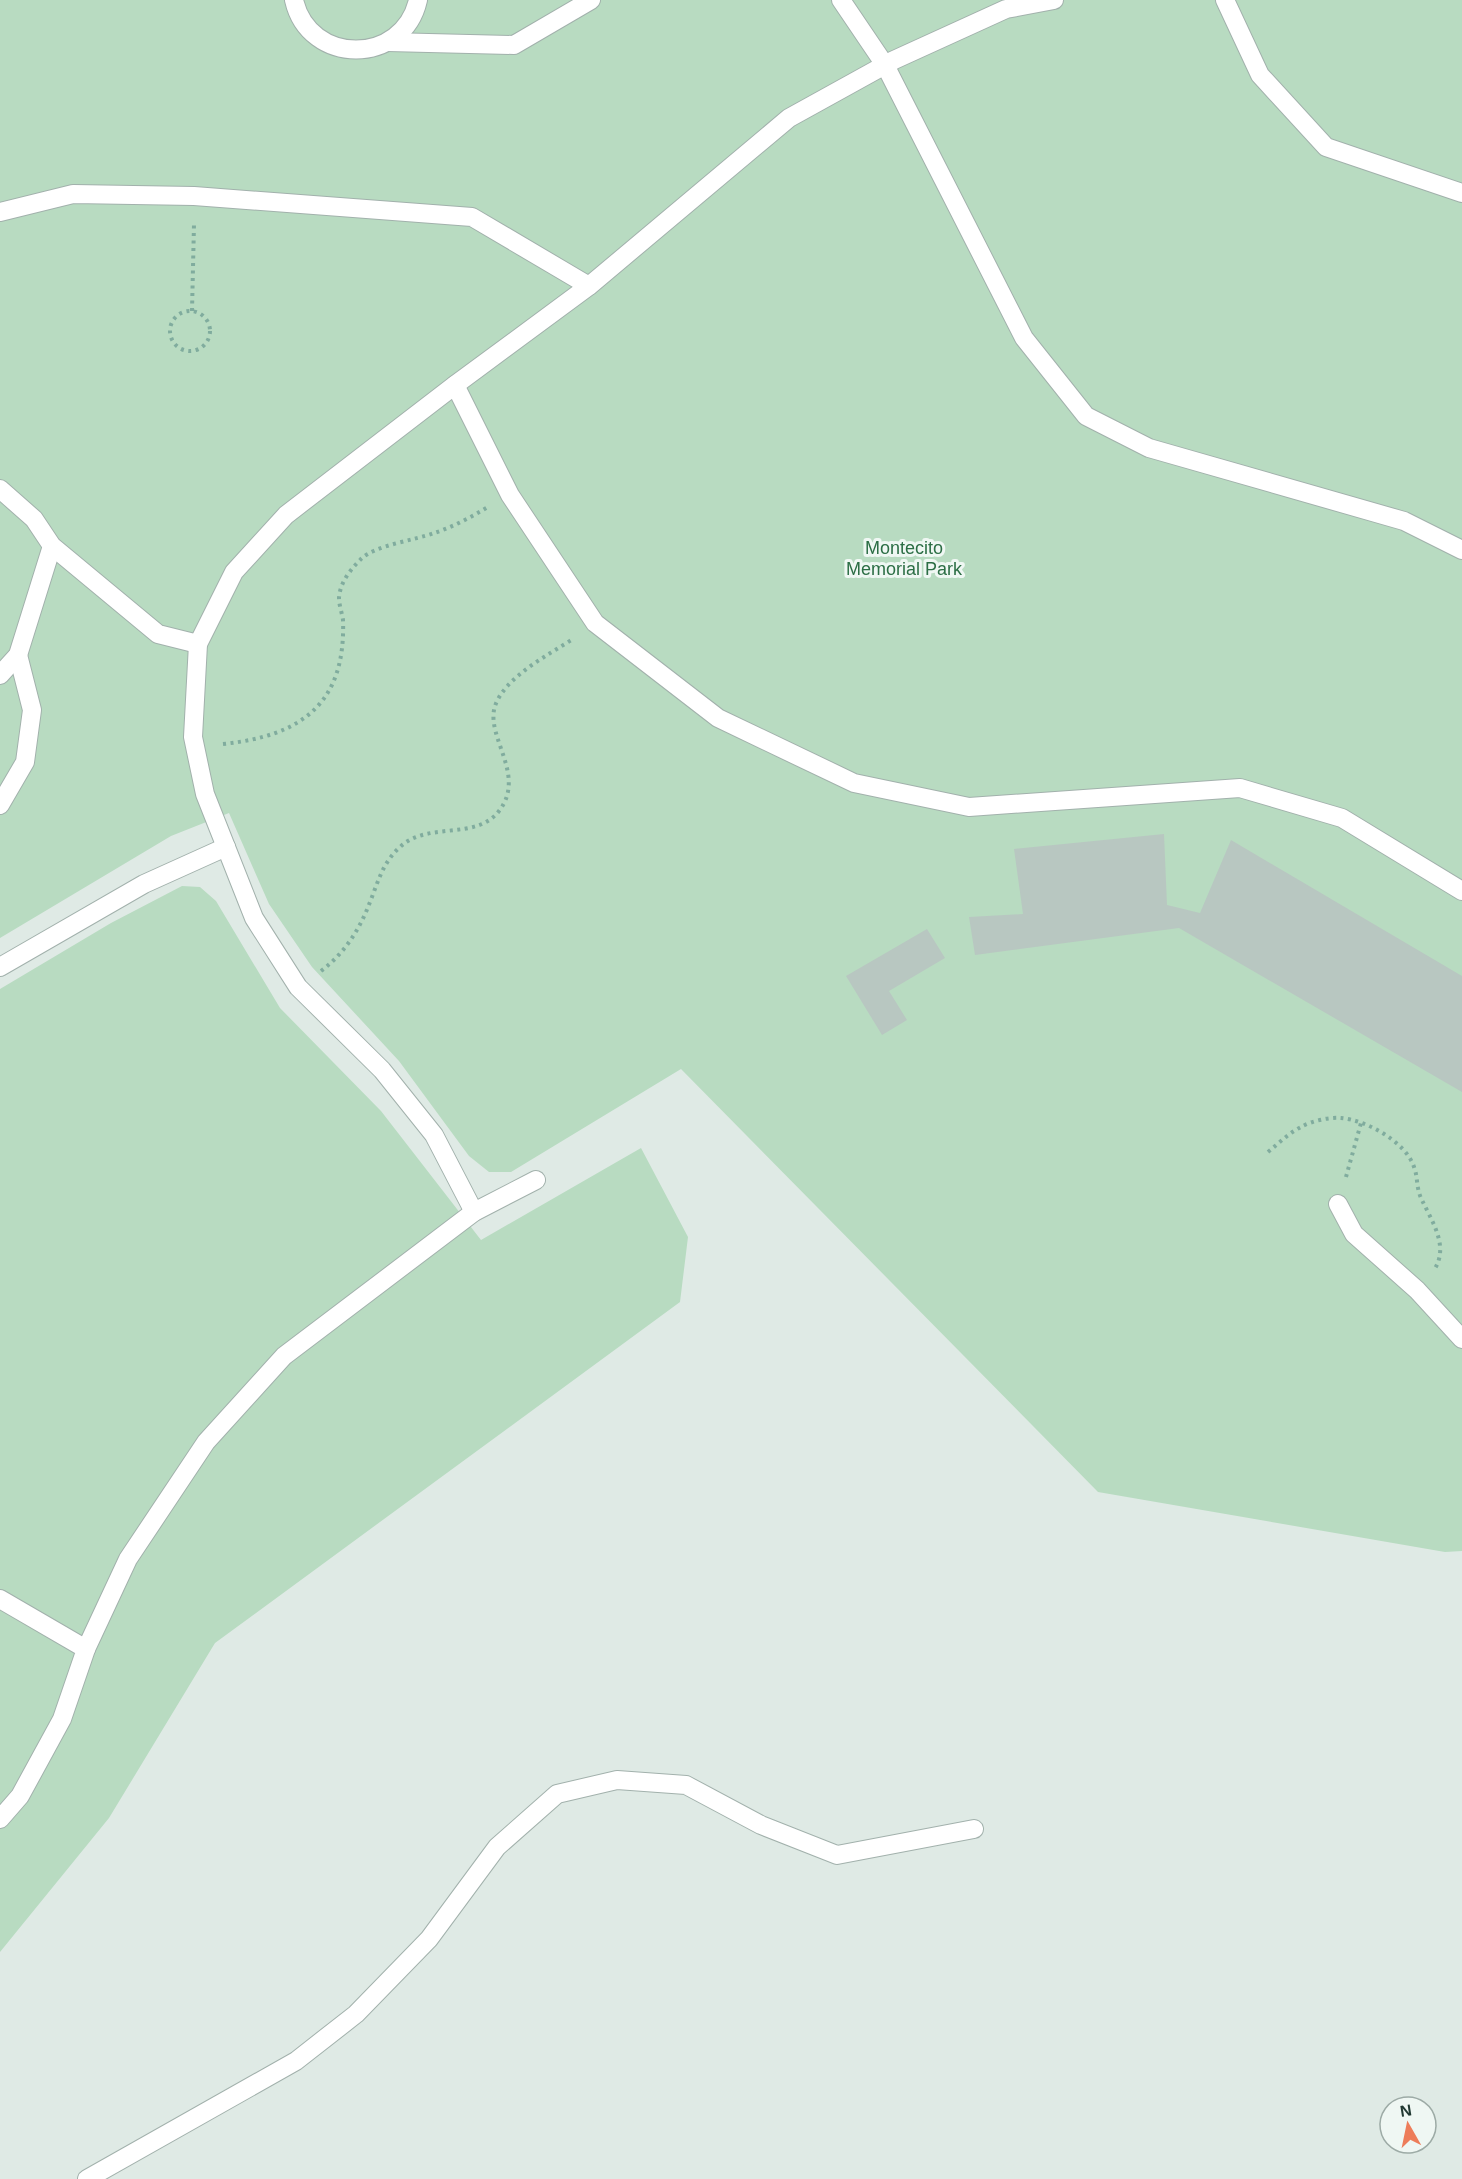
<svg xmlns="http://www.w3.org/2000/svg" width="1462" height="2179" font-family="Arial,sans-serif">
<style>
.green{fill:#b8dbc1}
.building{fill:#b8c7c1}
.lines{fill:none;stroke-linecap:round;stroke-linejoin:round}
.service-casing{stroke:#a2b1ac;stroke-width:20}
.minor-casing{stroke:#a2b1ac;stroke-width:20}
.path{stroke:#80ac9e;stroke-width:4;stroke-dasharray:3 4.5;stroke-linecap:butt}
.service{stroke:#fff;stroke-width:18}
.minor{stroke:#fff;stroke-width:18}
.labels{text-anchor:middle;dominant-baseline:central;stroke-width:6;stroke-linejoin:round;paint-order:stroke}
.park-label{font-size:18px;fill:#2c6e45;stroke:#eff7f3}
</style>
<rect width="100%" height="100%" fill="#dfeae5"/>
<g class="green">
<polygon points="0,0 1462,0 1462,1551 1445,1552 1098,1492 681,1069 511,1172 489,1172 469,1156 399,1061 312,967 269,904 229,813 171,836 0,938"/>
<polygon points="182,886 200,887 216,901 280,1008 381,1111 481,1240 641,1148 688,1237 680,1302 215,1643 109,1818 0,1952 0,989 111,923"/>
</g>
<g class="building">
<polygon points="1164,834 1167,905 1200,913 1231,840 1462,976 1462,1092 1179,928 975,955 969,917 1023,914 1014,849"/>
<polygon points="927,929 945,958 889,991 907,1020 882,1035 846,976"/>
</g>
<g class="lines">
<g class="service-casing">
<g id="service">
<polyline points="0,489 34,519 52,546 158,634 198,644"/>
<polyline points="0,675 18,655 52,546"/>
<polyline points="0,805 25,762 32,710 18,655"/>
<polyline points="87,2179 296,2061 356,2014 429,1939 497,1847 557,1794 617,1780 686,1785 761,1825 837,1855 974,1829"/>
</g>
</g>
<g class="minor-casing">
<g id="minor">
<path d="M 294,0 C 309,66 403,66 418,0"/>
<polyline points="841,0 885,65 1024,338 1086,416 1149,448 1404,521 1462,550"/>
<polyline points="1225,0 1260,75 1326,147 1462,193"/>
<polyline points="388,42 514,45 591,0"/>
<polyline points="0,212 73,194 194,196 472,217 589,286"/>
<polyline points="455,385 510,495 595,623 718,718 854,783 969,807 1240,788 1342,818 1462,891"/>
<polyline points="0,967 144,884 226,847"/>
<polyline points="1338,1204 1354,1234 1417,1290 1462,1339"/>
<polyline points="474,1212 434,1135 382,1070 298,987 254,918 205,794 193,737 198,644 234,572 286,515 455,385 589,286 789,118 894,60 1006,9 1054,0"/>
<polyline points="0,1599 86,1649 62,1719 20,1796 0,1819"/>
<polyline points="86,1649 128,1559 206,1442 284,1356 474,1212 536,1180"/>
</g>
</g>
<g class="path">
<polyline points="192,311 194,224"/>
<circle cx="190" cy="331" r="20"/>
<path d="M 223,744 C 301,736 346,704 343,620 C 342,613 339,605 339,598 C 340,582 351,569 361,559 C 375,545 416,540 434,533 C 453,527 471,517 488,507"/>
<path d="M 321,971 C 344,954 360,929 370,902 C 378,882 383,862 400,847 C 427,821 476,841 499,811 C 527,775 485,737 495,706 C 505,677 548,655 573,639"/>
<path d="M 1268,1152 C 1279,1143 1289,1133 1301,1127 C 1311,1121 1329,1117 1341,1118 C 1366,1120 1406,1142 1414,1167 C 1418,1177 1416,1187 1421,1198 C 1431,1220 1450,1246 1434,1270"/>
<polyline points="1346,1177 1361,1123"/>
</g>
<use href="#service" class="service"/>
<use href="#minor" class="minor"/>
</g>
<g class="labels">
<g class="park-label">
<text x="904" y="548">Montecito<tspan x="904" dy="21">Memorial Park</tspan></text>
</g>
</g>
<g transform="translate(1408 2125) rotate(351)"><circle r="28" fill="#eff7f3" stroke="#9daba6" stroke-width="1.5"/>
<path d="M0-4.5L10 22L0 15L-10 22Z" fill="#ed7d5a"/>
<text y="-9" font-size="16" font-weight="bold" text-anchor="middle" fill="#213932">N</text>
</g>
</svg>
